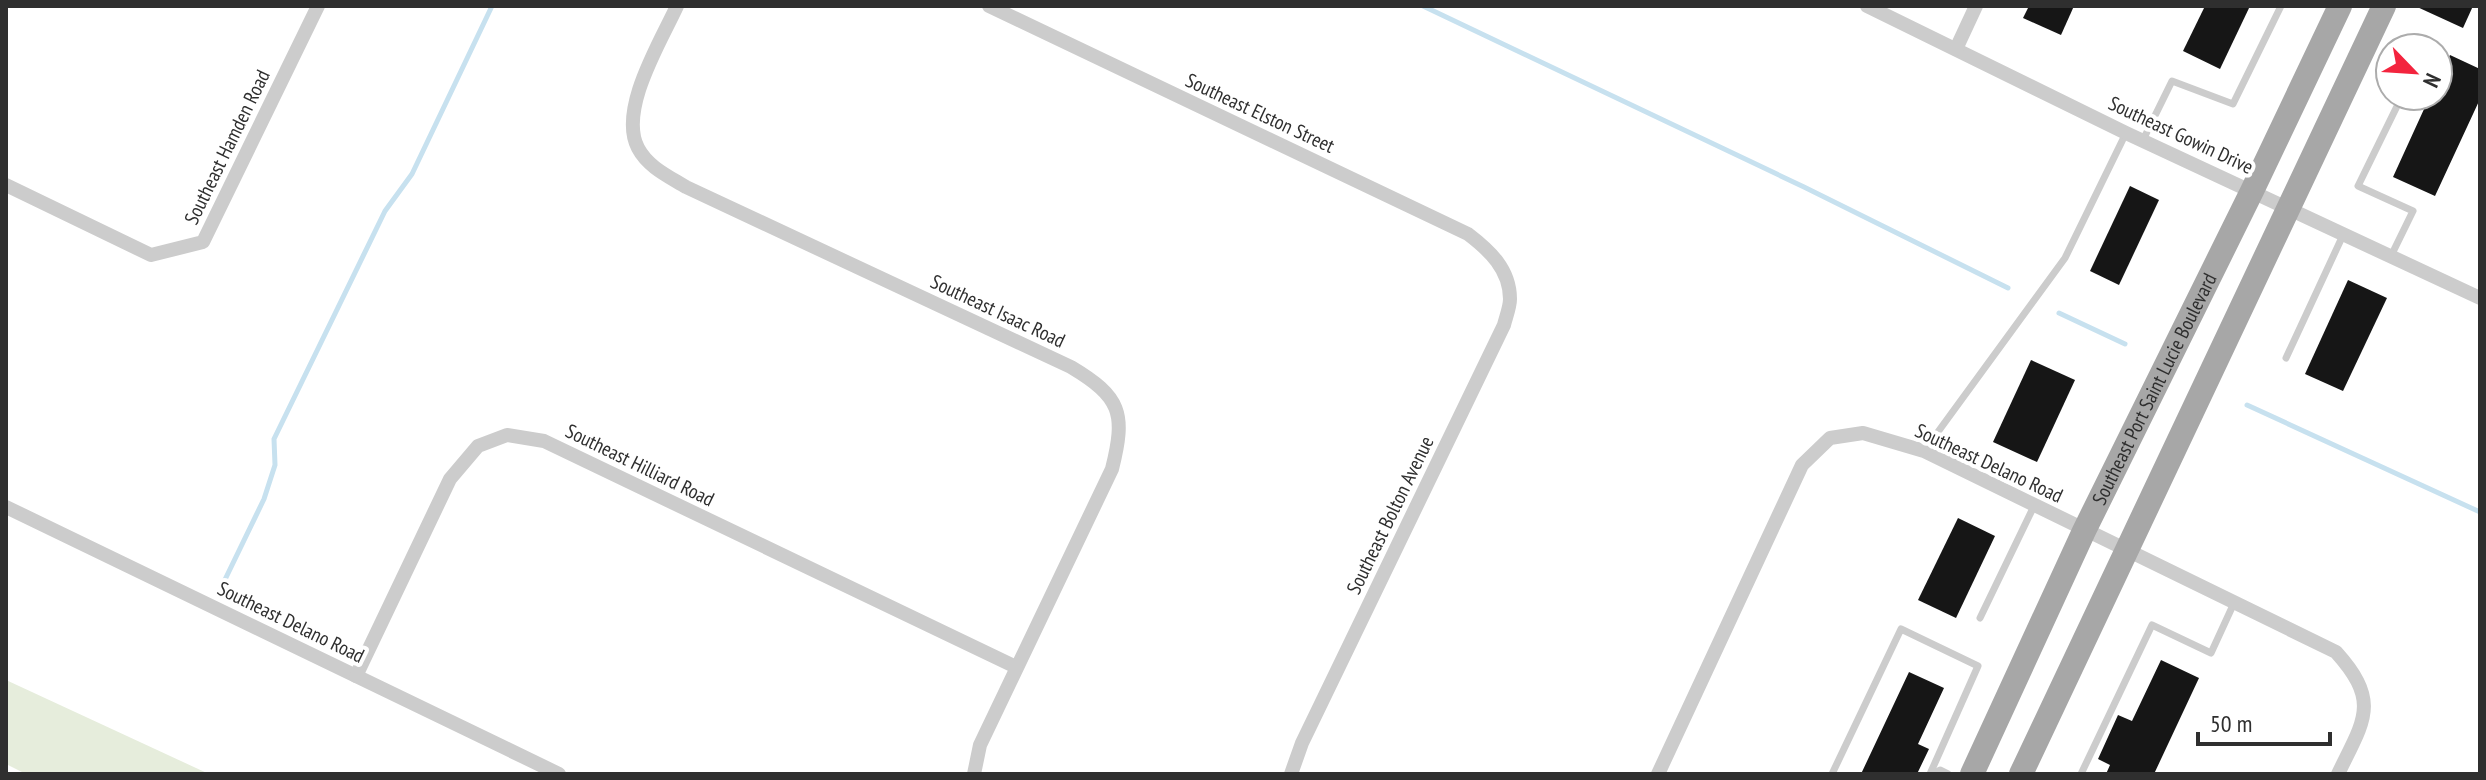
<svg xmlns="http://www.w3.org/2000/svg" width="2486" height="780" font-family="'PT Sans Narrow',sans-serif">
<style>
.green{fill:#e6eddc}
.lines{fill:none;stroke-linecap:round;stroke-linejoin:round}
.stream{stroke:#c7e1ef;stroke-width:5}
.building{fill:#161616}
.service{stroke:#ccc;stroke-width:7}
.minor{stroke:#ccc;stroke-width:14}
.primary{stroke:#a7a7a7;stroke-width:24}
.labels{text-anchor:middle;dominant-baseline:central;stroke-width:8;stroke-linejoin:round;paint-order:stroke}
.street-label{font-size:20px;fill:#2f2f2f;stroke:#fff}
</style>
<rect width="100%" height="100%" fill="#fff"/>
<polygon class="green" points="6,680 209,774 26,774 6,764"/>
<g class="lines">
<g class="stream">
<polyline points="1423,6 1804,187 2008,288"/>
<polyline points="2059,313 2125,344"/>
<polyline points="2247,405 2480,512"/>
<polyline points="219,592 264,499 275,465 274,439 385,211 412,174 492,6"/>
</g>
</g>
<g class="building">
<polygon points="2029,6 2074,6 2061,35 2023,18"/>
<polygon points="2205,6 2250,6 2220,69 2183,51"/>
<polygon points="2415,6 2473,6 2463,28"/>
<polygon points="2450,55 2480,69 2480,99 2435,196 2393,177 2430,96 2438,96 2438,80"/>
<polygon points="2130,186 2159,200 2119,285 2090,271"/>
<polygon points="2348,280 2387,298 2343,391 2305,374"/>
<polygon points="2031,360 2075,380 2037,462 1993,442"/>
<polygon points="1958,518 1995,536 1956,618 1918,600"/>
<polygon points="2161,660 2199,678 2154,774 2106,774 2110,765 2098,759 2118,715 2132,721"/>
<polygon points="1909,672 1944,688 1918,744 1929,749 1917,774 1861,774"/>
</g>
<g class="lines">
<g class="service">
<polyline points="2143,140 2172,81 2233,104 2281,6"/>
<polyline points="2391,256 2413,211 2358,186 2402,96"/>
<polyline points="2286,358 2344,233"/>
<polyline points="1924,451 2065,258 2126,133"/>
<polyline points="1980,618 2034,506"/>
<polyline points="1832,774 1901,629 1978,666 1930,774"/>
<polyline points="1933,774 1940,770 1948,774"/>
<polyline points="2081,774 2152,625 2211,653 2234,603"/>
</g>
<g class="minor">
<path d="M 677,6 C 661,41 618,110 638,148 C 648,167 668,176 686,187 L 1071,367 C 1121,397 1126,413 1112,469 L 980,745 L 974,774"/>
<path d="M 989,6 L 1468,234 C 1489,250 1510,269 1510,299 C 1510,307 1506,317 1504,325 L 1302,743 L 1291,774"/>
<polyline points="1867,6 2126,133 2480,298"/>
<polyline points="1956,49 1976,6"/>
<polyline points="6,185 151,255 203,242 318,6"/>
<polyline points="6,507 559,774"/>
<polyline points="356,676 450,479 478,446 507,435 544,441 1016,667"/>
<path d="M 1658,774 L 1802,465 L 1830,438 L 1863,433 L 1924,451 L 2336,652 C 2381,702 2364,720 2338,774"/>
</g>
<g class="primary">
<path id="s1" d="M 1972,774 L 2084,531 L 2252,191 L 2340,6"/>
<polyline points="2021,774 2384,6"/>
</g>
</g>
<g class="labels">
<g class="street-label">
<text transform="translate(1260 113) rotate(25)">Southeast Elston Street</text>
<text transform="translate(2181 135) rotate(25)">Southeast Gowin Drive</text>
<text transform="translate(227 147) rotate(-64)">Southeast Hamden Road</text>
<text transform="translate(998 311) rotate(25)">Southeast Isaac Road</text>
<text stroke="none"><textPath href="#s1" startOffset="426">Southeast Port Saint Lucie Boulevard</textPath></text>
<text transform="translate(1989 463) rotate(25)">Southeast Delano Road</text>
<text transform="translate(640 465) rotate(26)">Southeast Hilliard Road</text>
<text transform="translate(1390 515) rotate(-64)">Southeast Bolton Avenue</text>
<text transform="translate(291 622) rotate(26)">Southeast Delano Road</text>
</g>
</g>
<rect width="2486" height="780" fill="none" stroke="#2f2f2f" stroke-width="16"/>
<g transform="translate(2414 72) rotate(115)"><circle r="38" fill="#ffffff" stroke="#acacac" stroke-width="2"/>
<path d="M0-6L14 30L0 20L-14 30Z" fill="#f3243e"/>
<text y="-12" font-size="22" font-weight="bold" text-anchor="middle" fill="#2f2f2f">N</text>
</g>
<path d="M2198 732v12h132v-12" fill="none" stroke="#2f2f2f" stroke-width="4"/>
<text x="2210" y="732" font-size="24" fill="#2f2f2f" stroke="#ffffff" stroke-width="6" paint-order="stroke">50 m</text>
</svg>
